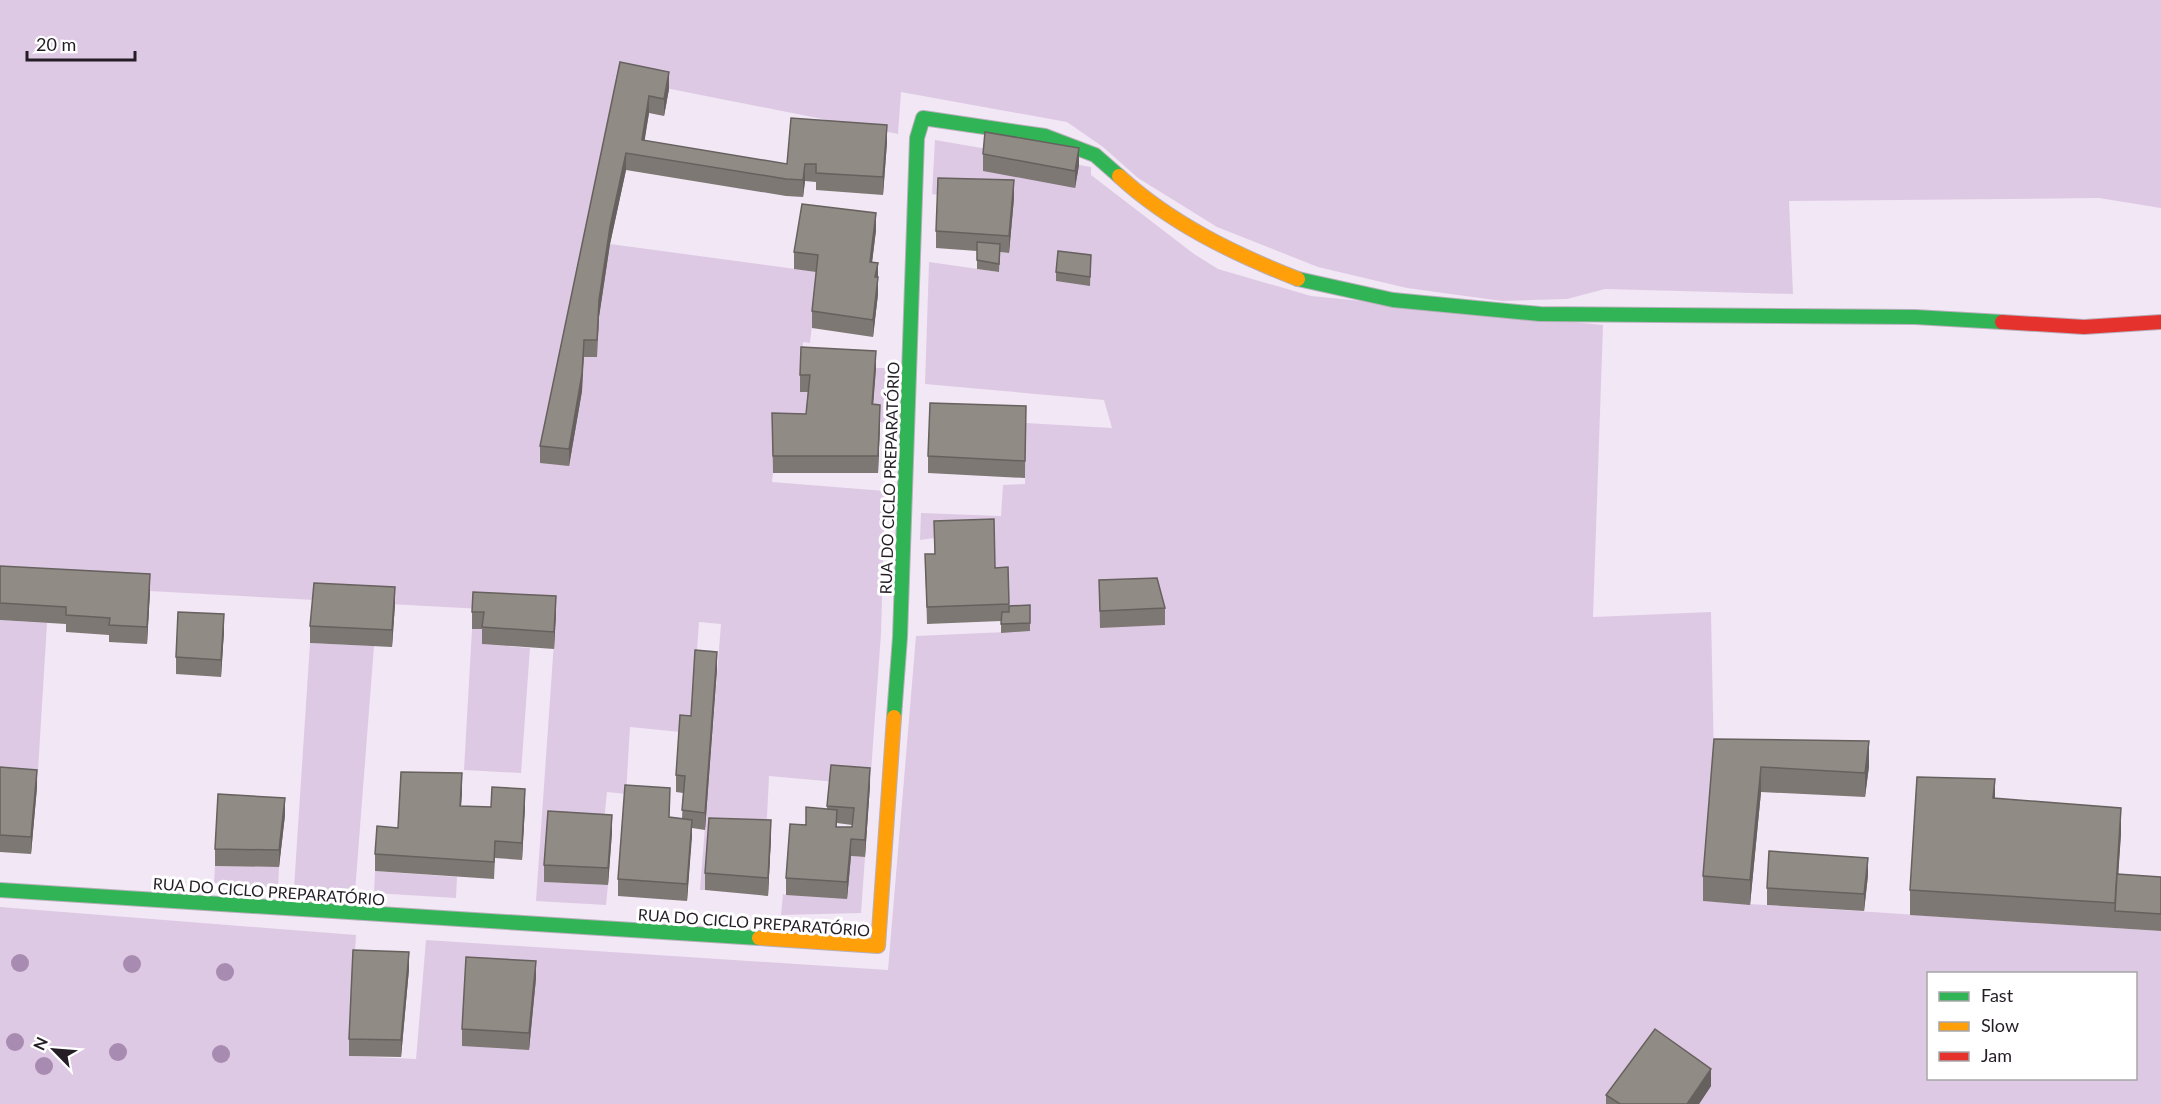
<svg xmlns="http://www.w3.org/2000/svg" width="2161" height="1104" font-family="Lato,sans-serif">
<style>
.green{fill:#dec9e4;fill-rule:evenodd}
.lines{fill:none;stroke-linecap:round;stroke-linejoin:round}
.fast-casing{stroke:#b8afbb;stroke-width:16}
.slow-casing{stroke:#b8afbb;stroke-width:16}
.jam-casing{stroke:#b8afbb;stroke-width:16}
.fast{stroke:#30b455;stroke-width:14}
.slow{stroke:#ff9f0a;stroke-width:14}
.jam{stroke:#e5322d;stroke-width:14}
.tree{fill:#a88bb1}
.wall{fill:#7d7873;fill-rule:evenodd}
.shaded-wall{fill:#66615e}
.building{fill:#918b86;stroke:#66615e;stroke-width:1.5}
.labels{text-anchor:middle;dominant-baseline:central;stroke-width:6;stroke-linejoin:round;paint-order:stroke}
.street-label{font-size:16px;fill:#241d26;stroke:#fff}
</style>
<rect width="100%" height="100%" fill="#f2e7f5"/>
<g class="green">
<polygon points="0,0 2161,0 2161,208 2099,198 1789,201 1793,294 1605,289 1567,299 1502,301 1407,288 1318,267 1217,227 1138,178 1103,147 1067,122 901,92 898,134 620,79 568,466 582,391 584,357 597,357 599,317 610,244 818,272 810,343 803,342 800,391 810,392 806,431 773,473 772,482 885,491 881,634 870,785 769,776 766,837 709,835 705,890 700,890 721,624 699,622 691,733 630,727 626,794 607,792 603,831 545,882 608,885 606,905 536,901 556,613 0,583"/>
<path d="M 935,140 L 1091,167 L 1091,175 L 1194,254 L 1218,269 L 1311,296 L 1603,325 L 1593,617 L 1711,612 L 1714,764 L 1704,901 L 2161,931 L 2161,1104 L 0,1104 L 0,907 L 356,935 L 349,1056 L 416,1059 L 426,940 L 888,970 L 916,636 L 1030,631 L 1009,615 L 934,538 L 920,540 L 921,513 L 1001,516 L 1003,485 L 1025,484 L 1026,423 L 1112,428 L 1104,400 L 925,384 L 929,262 L 999,272 L 1000,252 L 1008,253 L 938,195 L 932,194 ZM 1928,974 L 2136,974 L 2136,1078 L 1928,1078 Z"/>
<polygon points="876,368 889,368 887,423 872,421"/>
<polygon points="0,620 47,623 37,787 0,784"/>
<polygon points="472,629 484,629 483,644 530,648 521,773 464,770"/>
<polygon points="310,643 374,646 355,892 294,888"/>
<polygon points="851,856 865,857 861,913 781,915 783,894 786,895"/>
<polygon points="215,866 279,867 278,888 214,883"/>
<polygon points="375,871 457,877 456,898 374,893"/>
</g>
<g class="lines">
<g class="fast-casing">
<g id="fast">
<polyline points="1298,279 1393,300 1540,314 1915,317 2002,322"/>
<polyline points="894,717 900,637 917,138 923,118 1045,136 1095,155 1119,176"/>
<polyline points="0,890 759,938"/>
</g>
</g>
<g class="slow-casing">
<g id="slow">
<path d="M 1119,176 C 1170,223 1234,254 1298,279"/>
<polyline points="759,938 878,946 894,717"/>
</g>
</g>
<g class="jam-casing">
<polyline id="jam" points="2002,322 2084,327 2161,322"/>
</g>
<use href="#fast" class="fast"/>
<use href="#slow" class="slow"/>
<use href="#jam" class="jam"/>
</g>
<g class="tree">
<circle cx="20" cy="963" r="9"/>
<circle cx="132" cy="964" r="9"/>
<circle cx="225" cy="972" r="9"/>
<circle cx="15" cy="1042" r="9"/>
<circle cx="118" cy="1052" r="9"/>
<circle cx="221" cy="1054" r="9"/>
<circle cx="44" cy="1066" r="9"/>
</g>
<g class="wall">
<polygon points="620,62 669,89 664,116 649,113 644,141 787,164 887,142 883,195 816,190 816,182 805,181 803,197 786,196 626,170 610,244 599,317 597,357 584,357 582,391 569,466 540,463 540,446"/>
<polygon points="983,154 1079,165 1075,188 983,171"/>
<polygon points="1014,198 1009,253 1000,252 999,272 977,269 977,251 936,248 936,231"/>
<polygon points="876,230 872,262 878,294 873,337 812,328 812,311 816,272 794,269 794,252"/>
<polygon points="1091,255 1090,286 1056,281 1056,272"/>
<polygon points="876,368 873,404 880,422 878,473 773,473 772,413 806,414 808,392 800,392 800,375"/>
<polygon points="1026,406 1025,478 928,473 928,456"/>
<polygon points="934,521 995,568 1008,567 1009,606 1030,605 1030,631 1001,633 1001,621 927,624 925,554 935,554"/>
<polygon points="0,566 150,591 147,644 109,642 109,635 66,632 66,624 0,620"/>
<polygon points="1099,580 1165,608 1165,625 1100,628"/>
<polygon points="395,604 392,647 310,643 310,626"/>
<polygon points="472,612 556,613 554,649 482,644 482,629 472,629"/>
<polygon points="224,631 221,677 176,674 176,657"/>
<polygon points="717,669 705,830 692,828 687,901 618,896 618,879 670,805 669,817 682,819 683,793 676,792 676,775 691,716"/>
<polygon points="1714,739 1869,766 1865,797 1761,792 1750,905 1703,901 1703,876"/>
<polygon points="0,767 37,787 31,854 0,852"/>
<path d="M 870,785 L 865,857 L 851,856 L 847,899 L 786,895 L 786,878 L 806,825 L 827,809 L 827,806 ZM 837,823 L 852,825 L 852,827 L 837,827 Z"/>
<polygon points="462,791 461,806 491,807 525,806 522,860 495,858 494,879 375,871 375,854 398,828"/>
<polygon points="1995,798 2121,833 2118,874 2161,877 2161,931 1910,915 1910,890"/>
<polygon points="285,815 279,867 215,866 215,849"/>
<polygon points="612,832 608,885 544,882 544,865"/>
<polygon points="771,837 768,896 705,890 705,873"/>
<polygon points="1868,875 1864,911 1767,905 1767,888"/>
<polygon points="409,969 401,1057 349,1056 349,1039"/>
<polygon points="536,978 529,1050 462,1046 462,1029"/>
<polygon points="1711,1086 1699,1104 1606,1104 1606,1095"/>
</g>
<g class="shaded-wall">
<polygon points="669,72 669,89 664,116 664,99"/>
<polygon points="649,96 649,113 642,157 642,140"/>
<polygon points="887,125 887,142 883,195 883,177"/>
<polygon points="1079,148 1079,165 1075,188 1075,171"/>
<polygon points="626,153 626,170 610,244 599,317 597,357 599,300 610,227"/>
<polygon points="805,164 805,181 803,197 803,180"/>
<polygon points="1014,180 1014,198 1009,253 1009,236"/>
<polygon points="876,213 876,230 870,279 870,262"/>
<polygon points="878,263 878,280 875,277"/>
<polygon points="878,277 878,294 873,337 873,320"/>
<polygon points="584,340 582,391 569,466 569,449"/>
<polygon points="876,351 876,368 872,421 872,404"/>
<polygon points="880,405 880,422 878,473 878,456"/>
<polygon points="150,574 150,591 147,644 147,627"/>
<polygon points="395,587 395,604 392,647 392,630"/>
<polygon points="556,596 556,613 554,649 554,632"/>
<polygon points="224,614 224,631 221,677 221,660"/>
<polygon points="717,652 717,669 705,830 705,813"/>
<polygon points="1869,741 1869,766 1865,797 1865,773"/>
<polygon points="1761,767 1761,792 1750,905 1750,880"/>
<polygon points="870,768 870,785 865,857 865,840"/>
<polygon points="37,770 37,787 31,854 31,837"/>
<polygon points="462,773 462,791 460,823 460,806"/>
<polygon points="1995,779 1995,804 1993,798"/>
<polygon points="525,789 525,806 522,860 522,843"/>
<polygon points="285,798 285,815 279,867 279,850"/>
<polygon points="2121,808 2121,833 2116,911 2115,911 2115,903"/>
<polygon points="612,815 612,832 608,885 608,868"/>
<polygon points="692,820 692,837 687,901 687,884"/>
<polygon points="771,820 771,837 768,896 768,878"/>
<polygon points="851,839 851,856 847,899 847,882"/>
<polygon points="1868,858 1868,875 1864,911 1864,894"/>
<polygon points="409,952 409,969 401,1057 401,1040"/>
<polygon points="536,961 536,978 529,1050 529,1033"/>
<polygon points="1711,1069 1711,1086 1699,1104 1687,1104"/>
</g>
<g class="building">
<polygon points="620,62 669,72 664,99 649,96 642,140 787,164 791,118 887,125 883,177 816,173 816,164 805,164 803,180 786,179 626,153 610,227 599,300 597,340 584,340 582,374 569,449 540,446"/>
<polygon points="985,132 1079,148 1075,171 983,154"/>
<polygon points="938,178 1014,180 1009,236 936,231"/>
<polygon points="802,204 876,213 870,262 878,263 875,277 878,277 873,320 812,311 818,255 794,252"/>
<polygon points="977,242 1000,244 999,264 977,260"/>
<polygon points="1058,251 1091,255 1090,277 1056,272"/>
<polygon points="801,347 876,351 872,404 880,405 878,456 773,456 772,413 806,414 810,375 800,375"/>
<polygon points="930,403 1026,406 1025,461 928,456"/>
<polygon points="994,519 995,568 1008,567 1009,604 927,607 925,554 935,554 934,521"/>
<polygon points="0,566 150,574 147,627 109,625 110,618 66,615 66,607 0,603"/>
<polygon points="1157,578 1165,608 1100,611 1099,580"/>
<polygon points="314,583 395,587 392,630 310,626"/>
<polygon points="473,592 556,596 554,632 482,627 484,612 472,612"/>
<polygon points="1030,605 1030,623 1001,624 1002,612 1009,612 1009,606"/>
<polygon points="178,612 224,614 221,660 176,657"/>
<polygon points="695,650 717,652 705,813 682,810 685,776 676,775 680,715 691,716"/>
<polygon points="1714,739 1869,741 1865,773 1761,767 1750,880 1703,876"/>
<polygon points="831,765 870,768 865,840 851,839 847,882 786,878 790,824 806,825 806,807 837,810 836,827 852,827 854,808 827,806"/>
<polygon points="0,767 37,770 31,837 0,835"/>
<polygon points="401,772 462,773 460,806 491,807 492,787 525,789 522,843 495,841 494,862 375,854 377,826 398,828"/>
<polygon points="1917,777 1995,779 1993,798 2121,808 2115,903 1910,890"/>
<polygon points="625,785 670,788 669,817 692,820 687,884 618,879"/>
<polygon points="218,794 285,798 279,850 215,849"/>
<polygon points="548,811 612,815 608,868 544,865"/>
<polygon points="709,818 771,820 768,878 705,873"/>
<polygon points="1769,851 1868,858 1864,894 1767,888"/>
<polygon points="2117,874 2161,877 2161,914 2115,911"/>
<polygon points="353,950 409,952 401,1040 349,1039"/>
<polygon points="466,957 536,961 529,1033 462,1029"/>
<polygon points="1655,1029 1711,1069 1687,1104 1620,1104 1606,1095"/>
</g>
<g class="labels">
<g class="street-label">
<text transform="translate(889 478) rotate(-88)">RUA DO CICLO PREPARATÓRIO</text>
<text transform="translate(269 891) rotate(4)">RUA DO CICLO PREPARATÓRIO</text>
<text transform="translate(754 922) rotate(4)">RUA DO CICLO PREPARATÓRIO</text>
</g>
</g>
<rect x="1927" y="972" width="210" height="108" fill="#ffffff" stroke="#a7a5a8" stroke-width="1.5"/>
<rect x="1939" y="992" width="30" height="9" fill="#30b455" stroke="#a7a5a8" stroke-width="1.5"/>
<text x="1981" y="1002" font-size="18" fill="#241d26">Fast</text>
<rect x="1939" y="1022" width="30" height="9" fill="#ff9f0a" stroke="#a7a5a8" stroke-width="1.5"/>
<text x="1981" y="1032" font-size="18" fill="#241d26">Slow</text>
<rect x="1939" y="1052" width="30" height="9" fill="#e5322d" stroke="#a7a5a8" stroke-width="1.5"/>
<text x="1981" y="1062" font-size="18" fill="#241d26">Jam</text>
<g transform="translate(54 1050) rotate(295)" stroke="#ffffff" stroke-width="4.5" paint-order="stroke">
<path d="M0-4.5L10 22L0 15L-10 22Z" fill="#241d26"/>
<text y="-9" font-size="16" font-weight="bold" text-anchor="middle" fill="#241d26">N</text>
</g>
<path d="M27 51v9h108v-9" fill="none" stroke="#241d26" stroke-width="3"/>
<text x="36" y="51" font-size="18" fill="#241d26" stroke="#ffffff" stroke-width="4.5" paint-order="stroke">20 m</text>
</svg>
